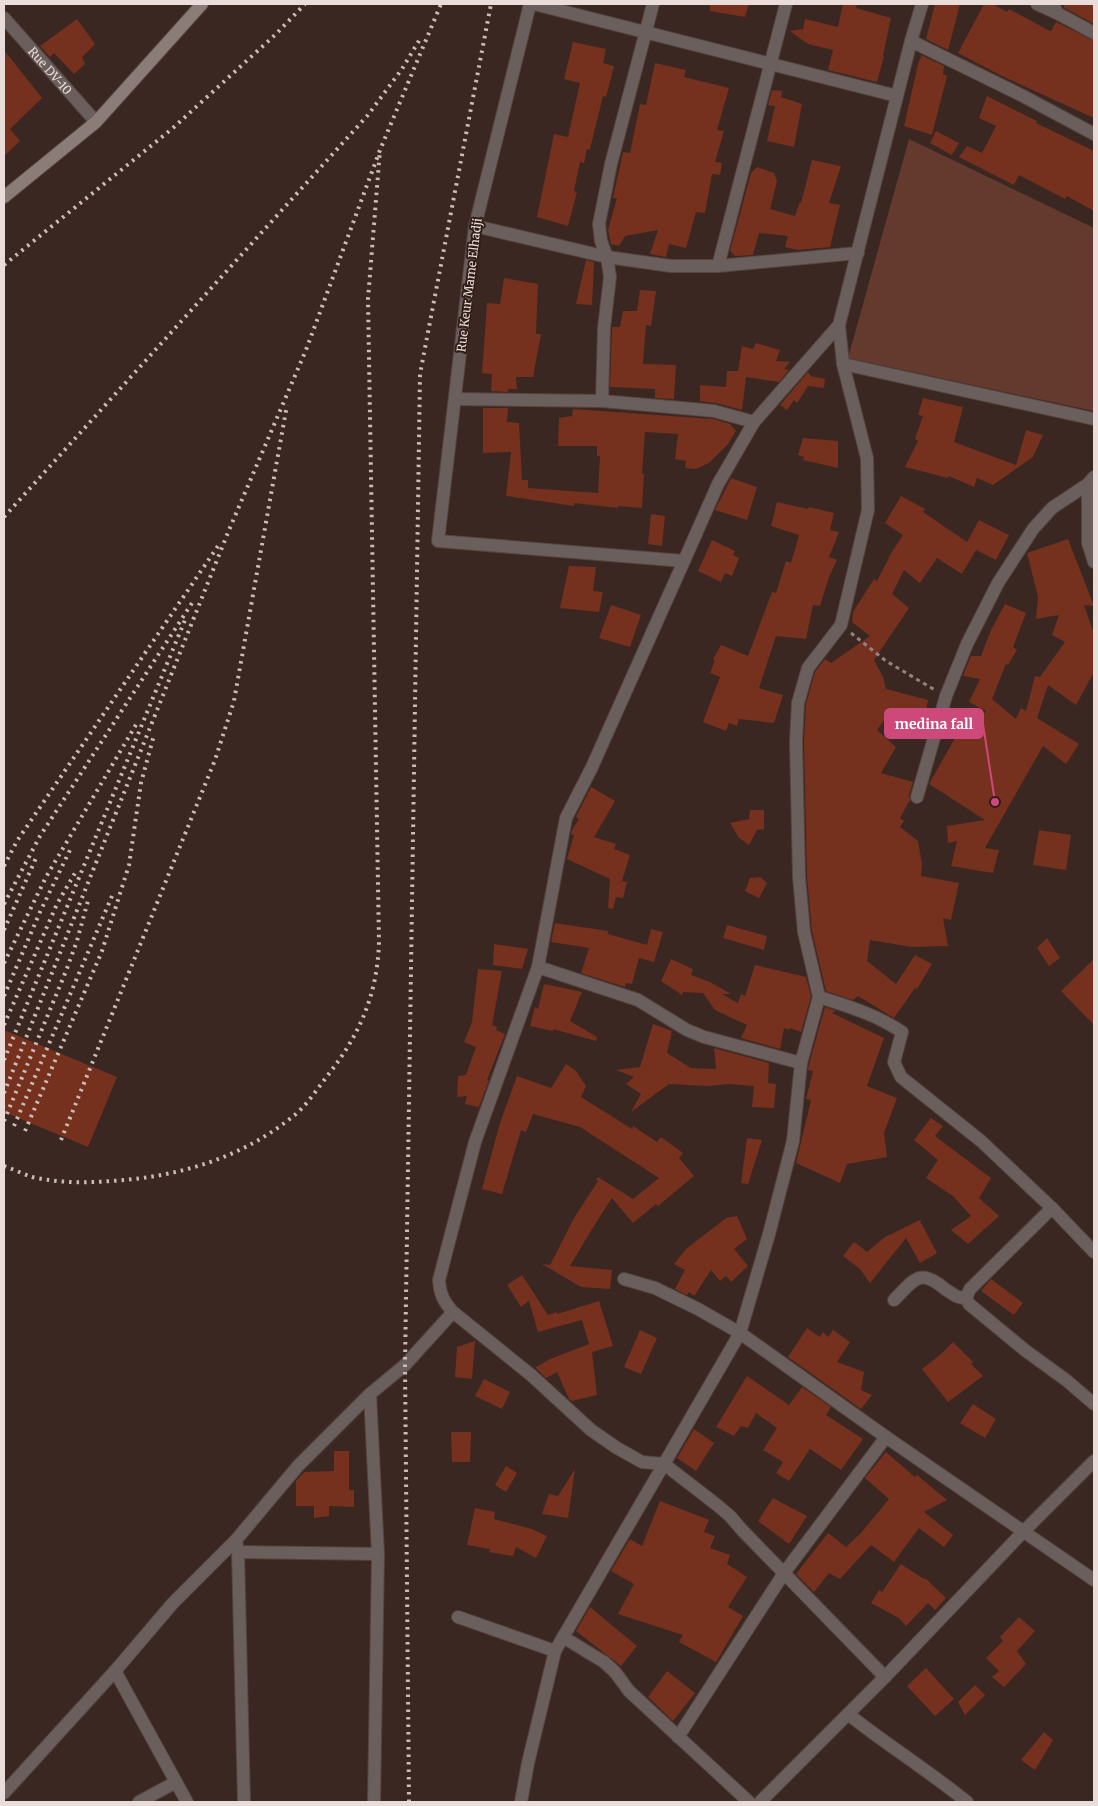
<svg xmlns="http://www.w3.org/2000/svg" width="1098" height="1806" font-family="Merriweather,serif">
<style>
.green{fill:#643a2e}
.building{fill:#75301e}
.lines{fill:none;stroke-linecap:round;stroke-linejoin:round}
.street-casing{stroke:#56443f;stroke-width:14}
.secondary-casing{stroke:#56443f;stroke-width:14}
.path{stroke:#93837e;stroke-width:3;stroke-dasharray:4 4;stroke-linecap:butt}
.street{stroke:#6a5f5d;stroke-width:12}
.secondary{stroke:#8c7c77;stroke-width:12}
.rail{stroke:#cabcb8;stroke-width:4;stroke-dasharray:2.5 5;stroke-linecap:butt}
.labels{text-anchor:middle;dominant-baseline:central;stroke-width:4;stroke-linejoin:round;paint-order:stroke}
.street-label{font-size:12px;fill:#eaddd9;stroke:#301d18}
.leader{fill:none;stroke:#cc497a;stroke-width:2}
.callout-dot{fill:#cc497a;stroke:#301d18;stroke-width:2}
.callout{fill:#cc497a;stroke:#cc497a;stroke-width:2}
.callout-label{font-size:14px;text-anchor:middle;font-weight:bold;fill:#fff}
</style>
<rect width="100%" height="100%" fill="#3a2722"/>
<polygon class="green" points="909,139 1094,228 1094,411 848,358"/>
<g class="building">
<polygon points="710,4 749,4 745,17 710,11"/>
<polygon points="843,4 857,4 856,8 891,18 883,55 884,56 877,82 828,70 833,50 808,44 790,31 803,29 805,19 838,27"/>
<polygon points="935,4 960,4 948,50 926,39"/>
<polygon points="984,4 993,4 1007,12 1009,9 1048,30 1051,31 1056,22 1094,41 1094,118 1002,76 958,53"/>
<polygon points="1065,4 1094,4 1094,24 1063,7"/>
<polygon points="77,19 95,44 82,57 85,64 74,74 54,53 50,57 40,46"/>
<polygon points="573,42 606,49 603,63 614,66 606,97 603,96 590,149 587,149 584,163 580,162 574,191 577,192 568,226 537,217 554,134 568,137 580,83 564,79"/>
<polygon points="4,50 42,98 10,129 20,141 4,156"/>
<polygon points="921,55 944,66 943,74 947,76 932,135 904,126 919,60 920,61"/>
<polygon points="655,63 686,70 684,77 729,88 717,130 724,131 715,162 722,163 720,175 712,174 705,213 696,212 686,248 669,244 666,257 650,254 658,230 625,236 619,246 611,244 608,230 617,198 613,198 623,152 630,153 640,104 646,105"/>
<polygon points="772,90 782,91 781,97 802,104 794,147 767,141 775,106 768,105"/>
<polygon points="987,96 1037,121 1036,123 1094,151 1094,211 1067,196 1065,199 1019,175 1014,185 959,157 967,146 982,153 996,126 979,118"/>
<polygon points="936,131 959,143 952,155 930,143"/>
<polygon points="812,160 841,166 829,203 840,205 830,247 798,250 785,247 788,236 759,233 753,255 735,256 730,251 751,173 757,167 774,173 777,181 770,209 795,216 800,202 801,203"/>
<polygon points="586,260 594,262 592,305 576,304"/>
<polygon points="504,278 538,284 536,334 541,334 533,377 516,377 517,389 508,389 508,392 491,391 492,374 482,373 487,303 500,304"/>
<polygon points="640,290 656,291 651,326 646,325 643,364 676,365 674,399 655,398 655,389 610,387 612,327 620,327 623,311 637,311"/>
<polygon points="756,343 780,350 776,361 790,362 784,369 789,370 779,382 746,377 742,410 716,403 700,401 700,385 726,387 727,371 738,371 742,346 753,349"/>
<polygon points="808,372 811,376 825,379 824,388 808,386 797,403 794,400 787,410 780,405"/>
<polygon points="923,398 963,407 954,442 1016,465 1026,430 1043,435 1033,457 993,485 977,478 974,487 949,476 948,478 905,467 918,441 915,439 923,416 918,415"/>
<polygon points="483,408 508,408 507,422 519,423 522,480 528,480 528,488 598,493 600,456 597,456 597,446 558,446 559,418 572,416 573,409 713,419 730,424 736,431 728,444 709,463 696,469 685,468 686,461 675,459 678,434 645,432 642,474 644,474 642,508 618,506 618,508 574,503 574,506 506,496 511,452 483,453"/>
<polygon points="803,438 838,441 838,468 803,460 804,457 798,455"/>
<polygon points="731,478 757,487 747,520 715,510"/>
<polygon points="901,496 925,509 923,512 967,542 979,520 1009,535 996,560 976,550 962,574 937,558 920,583 904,570 892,594 909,608 874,660 883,677 886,689 928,700 924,721 889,713 877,730 896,747 881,773 913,782 909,795 910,800 900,818 904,821 900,827 918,841 922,864 921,876 959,883 951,920 943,918 948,946 912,947 870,940 867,961 896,984 915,955 932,964 917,989 915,988 894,1018 858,996 853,1000 826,991 812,931 807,877 804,741 806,704 815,672 825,659 831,663 870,636 852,622 853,612 874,579 877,581 889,558 888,558 903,535 885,523"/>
<polygon points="777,502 808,509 809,507 834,513 830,530 839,532 829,557 837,560 829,577 820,606 813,605 806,639 776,636 759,688 783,695 774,723 739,719 737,726 729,723 726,731 703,722 720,677 710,673 715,660 713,659 721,645 748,656 772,592 776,593 786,561 791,563 799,535 771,526"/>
<polygon points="651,514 665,516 662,546 648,544"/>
<polygon points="1068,539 1094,606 1084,605 1094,634 1094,672 1076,705 1048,685 1037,718 1079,744 1066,764 1043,746 985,848 999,850 993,873 951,866 957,841 948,843 947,826 985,820 929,784 959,731 969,737 986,711 969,702 980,679 963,676 971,656 981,656 991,630 1005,604 1026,613 1013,647 1017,650 1008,665 1006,664 992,699 1016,719 1021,708 1026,711 1035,676 1040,677 1065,642 1052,635 1059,615 1036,619 1038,597 1027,553"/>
<polygon points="712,540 735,551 733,555 739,558 732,576 725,573 721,582 698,571"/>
<polygon points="569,566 596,567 593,591 603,592 599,612 560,608"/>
<polygon points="611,605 641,615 630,647 599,638"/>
<polygon points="591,787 615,801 594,837 616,844 614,849 630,855 622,881 627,882 623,898 616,897 613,909 608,908 610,879 567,859 574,835 571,835 572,830 579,819 576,817"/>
<polygon points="750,810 764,810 764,829 757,830 749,845 739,838 730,823 749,819"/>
<polygon points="1039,830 1071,835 1066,870 1033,865"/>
<polygon points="760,877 767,883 759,898 745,891 750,878"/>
<polygon points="555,923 608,931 608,934 647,945 651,929 663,932 654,962 639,958 632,984 626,983 625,987 581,973 589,948 551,942"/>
<polygon points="727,925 767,936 764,950 723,938"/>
<polygon points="1047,938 1060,958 1049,966 1037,948"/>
<polygon points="494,944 528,949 522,969 493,965"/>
<polygon points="671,959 693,969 691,975 710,982 731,994 722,994 738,1003 741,994 745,996 755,965 806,977 811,997 801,1032 790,1028 789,1030 784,1028 780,1049 741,1038 747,1025 715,1010 703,993 683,992 682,995 661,981"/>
<polygon points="1094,959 1094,1025 1061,991"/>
<polygon points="478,969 502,971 492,1025 497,1027 496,1030 505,1034 487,1080 489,1080 479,1107 465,1104 467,1096 457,1097 458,1076 466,1075 476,1047 464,1042 472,1022"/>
<polygon points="544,984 582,992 570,1021 597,1037 596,1041 553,1029 553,1031 530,1026 535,1007 538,1009"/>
<polygon points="825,1007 836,1011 832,1013 884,1038 867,1086 897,1098 884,1133 887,1157 847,1164 840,1183 796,1163 811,1100 806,1099 813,1071 808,1070 809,1064"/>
<polygon points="653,1024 672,1031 667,1053 691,1068 716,1069 714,1048 769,1063 768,1083 776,1084 774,1108 752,1107 754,1086 728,1084 709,1086 669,1084 631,1112 641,1094 626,1084 634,1077 616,1070 640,1067"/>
<polygon points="4,1030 117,1077 88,1147 4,1112"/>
<polygon points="566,1064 576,1071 586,1086 581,1097 632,1129 633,1126 657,1142 661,1137 683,1153 679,1158 694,1176 658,1206 656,1204 633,1223 612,1198 592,1229 570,1266 612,1270 610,1289 581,1287 542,1264 550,1265 574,1218 598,1181 596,1179 598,1177 633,1199 659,1178 580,1127 533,1114 526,1132 521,1130 502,1194 482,1189 500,1123 517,1076 551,1088"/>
<polygon points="931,1118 943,1126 935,1136 991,1178 979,1198 999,1216 968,1244 951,1230 971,1216 953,1196 926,1178 938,1160 914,1140"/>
<polygon points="747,1138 762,1140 748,1184 741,1183"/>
<polygon points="737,1216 747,1239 734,1249 748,1266 731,1282 726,1276 720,1281 711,1270 694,1296 689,1292 687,1295 675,1289 685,1270 674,1264 686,1249 726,1218"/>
<polygon points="922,1219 920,1221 937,1253 920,1263 906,1238 870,1283 860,1269 843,1256 854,1242 867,1252 885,1237"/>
<polygon points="522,1275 548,1315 557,1312 557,1314 599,1301 613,1346 592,1352 597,1395 572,1401 569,1399 557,1372 546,1378 537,1369 536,1367 550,1359 589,1344 582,1320 538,1332 529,1301 521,1307 507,1285"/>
<polygon points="991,1279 1023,1303 1014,1315 981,1291"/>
<polygon points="807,1328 820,1337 823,1332 828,1337 833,1330 850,1342 837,1362 864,1372 861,1390 872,1395 861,1409 788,1357"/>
<polygon points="640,1330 657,1338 641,1374 624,1367"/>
<polygon points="475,1341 472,1379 455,1377 457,1347"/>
<polygon points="953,1342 973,1362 971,1364 983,1376 948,1402 922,1369 940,1355"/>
<polygon points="747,1376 789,1405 802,1387 831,1407 826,1415 863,1439 841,1470 810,1449 789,1481 776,1473 783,1462 763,1450 777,1428 756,1413 748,1428 741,1426 734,1436 716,1427"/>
<polygon points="484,1379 510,1392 502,1409 475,1396"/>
<polygon points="973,1404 996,1419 985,1438 960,1423"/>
<polygon points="694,1429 714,1443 696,1471 677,1458"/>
<polygon points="451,1432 471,1432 470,1462 452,1462"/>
<polygon points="334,1451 349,1451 349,1490 354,1490 354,1507 329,1506 329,1516 314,1518 314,1506 296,1506 296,1481 304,1472 334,1471"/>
<polygon points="886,1452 915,1477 917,1475 947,1500 924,1512 953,1535 944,1547 919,1528 894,1562 871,1545 840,1579 829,1573 814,1592 796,1574 828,1533 846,1547 861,1533 889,1499 865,1478"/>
<polygon points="506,1466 517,1473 506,1492 495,1485"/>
<polygon points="575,1469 568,1518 542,1514 549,1494 558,1496"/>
<polygon points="773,1498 807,1516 789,1544 758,1521"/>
<polygon points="660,1501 709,1520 704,1532 715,1536 710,1548 730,1555 727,1564 747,1577 728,1607 743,1616 716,1662 679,1642 683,1635 618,1614 634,1584 611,1571 630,1539 642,1546"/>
<polygon points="475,1508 495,1512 494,1519 532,1529 547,1536 536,1558 516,1547 513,1556 489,1552 490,1549 467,1545"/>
<polygon points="901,1564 924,1579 925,1578 946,1598 935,1610 928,1603 906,1626 899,1618 871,1603 879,1590 882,1592"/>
<polygon points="590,1607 637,1646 621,1666 576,1631"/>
<polygon points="1019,1617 1035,1631 1017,1651 1026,1664 1004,1687 992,1677 999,1671 986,1658 1003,1641 1000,1637"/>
<polygon points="926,1668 954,1699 935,1716 907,1686"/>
<polygon points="667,1671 695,1693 673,1721 648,1697"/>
<polygon points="975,1685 985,1695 965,1715 958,1702"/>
<polygon points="1044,1732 1053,1740 1035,1770 1021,1760"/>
</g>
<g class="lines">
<g class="street-casing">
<g id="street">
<polyline points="530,4 475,226 438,541 684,561 718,484 754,422"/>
<polyline points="534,4 897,96"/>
<polyline points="1037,4 1057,13"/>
<polyline points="1053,4 1057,13 1094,33"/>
<path id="s1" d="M 4,18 L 96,122"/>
<polyline points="911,41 1023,96 1094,134"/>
<polyline points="475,226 607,257 671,266 718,266 858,253"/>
<polyline points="718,266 786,4"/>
<polyline points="843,364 1094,419"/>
<polyline points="455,399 602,401 693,409 714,411 754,422 839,325"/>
<polyline points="602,401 604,328 610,277 607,257 601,241 599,224 611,164 653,4"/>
<polyline points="1088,484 1088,543 1094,562"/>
<polyline points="917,797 946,696 967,644 998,583 1033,529 1052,508 1088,484 1094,477"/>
<polyline points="538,967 638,1000 687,1030 704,1037 801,1063"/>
<path d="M 819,997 C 848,1006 877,1015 902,1032 L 894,1062 L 901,1077 L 981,1141 L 1052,1208 L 970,1289 L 966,1298 L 969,1304 L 1026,1351 L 1066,1380 L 1094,1404"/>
<polyline points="1052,1208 1094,1252"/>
<polyline points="624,1279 655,1288 698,1309 740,1333 886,1437 1094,1580"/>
<path d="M 894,1300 C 914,1280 919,1267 945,1289 C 953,1294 956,1298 966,1298"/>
<polyline points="370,1394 378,1554 374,1802"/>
<polyline points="236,1540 238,1552 244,1802"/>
<polyline points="238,1552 378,1554"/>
<polyline points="458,1617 555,1651"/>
<polyline points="563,1637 604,1662 615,1672 629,1691 749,1802"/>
<polyline points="115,1671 187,1802"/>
<polyline points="885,1677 742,1530 730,1516 717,1505 664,1464 740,1333 769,1234 793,1141 801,1063 819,997 804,932 799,877 796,741 798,703 808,668 841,625 868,510 867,458 843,364 839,325 911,41 922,4"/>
<path d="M 848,1714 C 887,1745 929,1771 967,1802"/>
<polyline points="678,1737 784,1573 886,1437"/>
<polyline points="4,1793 115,1671 173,1603 236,1540 298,1466 370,1394 405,1365 453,1312"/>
<polyline points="139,1802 176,1782"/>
<path d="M 521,1802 L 528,1763 L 555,1651 L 664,1464 L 642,1462 L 617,1448 L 591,1430 L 531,1375 L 453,1312 C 443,1301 440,1294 439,1280 L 475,1142 L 538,967 L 566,818 L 592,767 L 684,561"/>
<polyline points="760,1802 885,1677 1023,1532 1094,1461"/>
</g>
</g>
<g class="secondary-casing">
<polyline id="secondary" points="4,197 96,122 202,4"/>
</g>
<polyline class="path" points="851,633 886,661 935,690"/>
<use href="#street" class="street"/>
<use href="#secondary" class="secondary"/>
<g class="rail">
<polyline points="4,265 173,128 275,35 305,4"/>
<polyline points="4,517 368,115 402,69 420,39"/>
<polyline points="4,866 17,841 218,546"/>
<polyline points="4,904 40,836 194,600"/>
<polyline points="4,930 36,858"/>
<polyline points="4,963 46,877 137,723"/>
<polyline points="4,996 40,912 71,848"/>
<polyline points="4,1025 57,904 75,873"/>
<polyline points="4,1060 185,620"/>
<polyline points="4,1093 229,530 306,350 380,150 441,4"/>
<polyline points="4,1121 66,971 77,941 89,897"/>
<polyline points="14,1126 112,896"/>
<polyline points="25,1131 102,951 129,865 141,783 154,735"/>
<polyline points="61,1140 215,760 234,701 287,405"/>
<path d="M 4,1166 C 13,1169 23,1174 32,1177 C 59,1183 85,1183 111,1181 C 177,1177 239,1159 291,1118 C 306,1107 317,1089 328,1075 C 360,1034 377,995 379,943 L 368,299 L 380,150"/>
<polyline points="409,1802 405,1365 420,374 491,4"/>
</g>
</g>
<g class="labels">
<g class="street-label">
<text stroke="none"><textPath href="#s1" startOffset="70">Rue DV-10</textPath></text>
<text transform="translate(469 285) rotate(-83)">Rue Keur Mame Elhadji</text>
</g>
</g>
<path class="leader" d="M995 802L983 724"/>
<circle class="callout-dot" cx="995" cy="802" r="5"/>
<rect class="callout" x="885" y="709" width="98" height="29" rx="5"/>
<g class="callout-label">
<text x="934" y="729">medina fall</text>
</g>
<rect width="1098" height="1806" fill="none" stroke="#eaddd9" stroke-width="10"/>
</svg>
